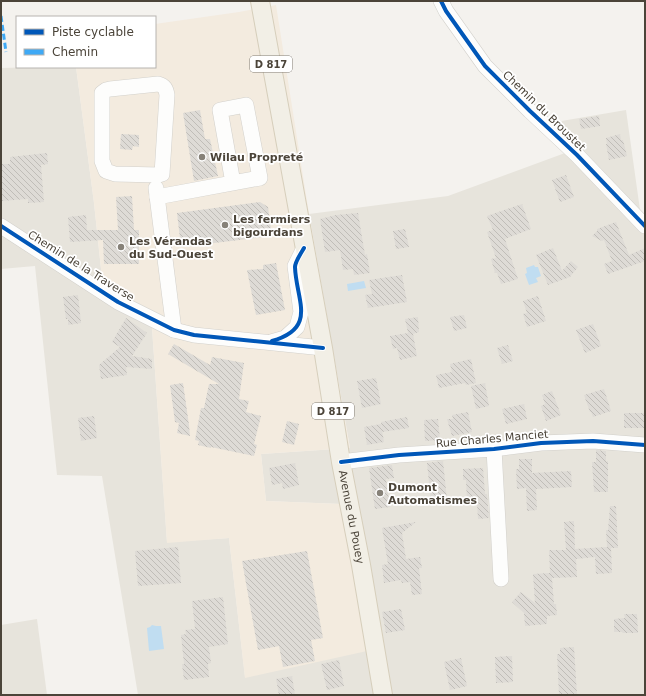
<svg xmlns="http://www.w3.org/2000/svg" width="646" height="696" font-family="'DejaVu Sans',sans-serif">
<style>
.residential{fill:#e7e4dc}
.commercial{fill:#f3ebdf}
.water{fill:#c0ddf1}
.building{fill:url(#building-back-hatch)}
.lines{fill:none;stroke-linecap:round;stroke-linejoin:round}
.minor-casing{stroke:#d2d0cb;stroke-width:16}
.major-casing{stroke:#d6cebb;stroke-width:20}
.minor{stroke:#fdfdfc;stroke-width:15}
.major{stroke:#f2efe6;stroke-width:18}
.quiet{stroke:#3fa9f5;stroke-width:3;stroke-dasharray:6 3;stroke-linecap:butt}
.cycleway-casing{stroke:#fff;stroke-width:6}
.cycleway{stroke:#0057b8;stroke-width:4}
.poi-dot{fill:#868178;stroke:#fff;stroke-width:1.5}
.labels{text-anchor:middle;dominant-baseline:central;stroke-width:3.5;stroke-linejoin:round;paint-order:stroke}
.shield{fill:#fff;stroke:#817c74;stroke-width:1}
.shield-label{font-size:10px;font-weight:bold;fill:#4b4439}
.street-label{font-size:11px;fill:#4b4439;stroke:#fff}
.poi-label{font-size:11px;font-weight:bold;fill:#4b4439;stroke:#fff;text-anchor:start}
</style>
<defs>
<pattern id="building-back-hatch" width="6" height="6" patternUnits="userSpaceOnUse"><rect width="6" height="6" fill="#dedbd6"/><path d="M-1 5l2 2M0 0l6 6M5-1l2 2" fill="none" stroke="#c0bdb8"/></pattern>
</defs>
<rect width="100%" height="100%" fill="#f4f2ee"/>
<g class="residential">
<polygon points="39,67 76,67 94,203 104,297 152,328 167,542 229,538 245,677 341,504 266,501 261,454 350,448 309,214 448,196 565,153 538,125 626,110 640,210 645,216 645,695 138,695 102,476 57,475 35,266 1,269 1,68"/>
<polygon points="37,619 47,695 1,695 1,625"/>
</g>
<polygon class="commercial" points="276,5 309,214 350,448 261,454 266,501 341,504 367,651 245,678 229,538 167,543 152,328 104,297 94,203 76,67 155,67 155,24 239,12"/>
<g class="water">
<polygon points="534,265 535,267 538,267 541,276 536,278 538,282 529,285 525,274 527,273 526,268"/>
<polygon points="364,281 366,288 348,291 347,284"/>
<polygon points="152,625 156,626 161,626 164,649 149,651 147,628 150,627"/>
</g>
<g class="building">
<polygon points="200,110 205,139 210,139 218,176 194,181 183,113"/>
<polygon points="599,116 600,126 581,129 579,119"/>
<polygon points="121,134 139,135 139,147 133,146 132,150 120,149"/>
<polygon points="620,134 621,140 623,140 627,156 609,160 606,144 607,144 606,138"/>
<polygon points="47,153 48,164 41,165 44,202 28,203 28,199 1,201 1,164 10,164 10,157"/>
<polygon points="566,175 574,197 560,202 552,180"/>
<polygon points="132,196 134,230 139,230 139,264 104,264 103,240 70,242 68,217 86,215 87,230 118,230 116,197"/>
<polygon points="260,202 268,207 272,236 181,247 177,213"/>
<polygon points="522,204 531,229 505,239 518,279 501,284 497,273 495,273 491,259 496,258 487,232 493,230 487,216"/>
<polygon points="358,213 365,255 367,254 370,273 354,275 353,269 343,270 340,250 325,252 320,219 336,215"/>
<polygon points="616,222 629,255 645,248 645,261 608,274 604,264 612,261 604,240 602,241 592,236 597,231 597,229"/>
<polygon points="405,229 409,247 396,249 393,231"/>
<polygon points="553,248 562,271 571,261 578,267 570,277 548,285 536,255"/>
<polygon points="276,263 285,310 256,315 247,270 263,269 263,265"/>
<polygon points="402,275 407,302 368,308 365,295 372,294 369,280"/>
<polygon points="78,295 81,323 68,325 68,319 66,319 63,297"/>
<polygon points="538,296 546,321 527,327 523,314 527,313 523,301"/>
<polygon points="464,315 467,328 454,331 450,317"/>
<polygon points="418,317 419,332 413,334 417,356 400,360 397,348 393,349 390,336 408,333 405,319"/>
<polygon points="126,318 147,333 132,356 152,359 152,369 126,367 127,375 101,379 99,365 120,347 112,342"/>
<polygon points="593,324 601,346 585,353 576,330"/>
<polygon points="174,344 210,365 212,357 244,363 239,399 249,401 246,412 261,416 254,444 257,445 254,456 211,447 211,448 198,445 199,441 195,440 201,408 204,408 209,384 219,384 168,354"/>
<polygon points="508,345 513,361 502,364 497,348"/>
<polygon points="471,359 476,383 466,385 465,383 439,388 436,375 452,372 450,364"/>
<polygon points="376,378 381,404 362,408 357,381"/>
<polygon points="183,383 189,425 190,436 177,433 179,423 175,422 170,385"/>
<polygon points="485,383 489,406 476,409 471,386"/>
<polygon points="604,389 611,411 593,417 591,412 590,412 584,395"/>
<polygon points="552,391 561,415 546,421 541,406 545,404 542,395"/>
<polygon points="524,404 527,419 506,424 502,409"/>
<polygon points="468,412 472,432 452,436 447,419 453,419 452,415"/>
<rect x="624" y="413" width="21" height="15"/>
<polygon points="94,416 97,438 81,441 78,418"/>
<polygon points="407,417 409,428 382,432 381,422"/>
<polygon points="438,419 440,440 425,441 424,420"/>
<polygon points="287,421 299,424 294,445 282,442"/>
<polygon points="381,424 384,442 367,445 364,427"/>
<polygon points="596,450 606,451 606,462 608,461 608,492 594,492 592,462 596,462"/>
<polygon points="519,459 532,459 532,473 571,471 572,487 536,489 537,510 527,511 526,488 517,489 516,469 519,469"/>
<polygon points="443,461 447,500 431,502 427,463"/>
<polygon points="295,463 299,485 283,489 282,483 272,485 269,468"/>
<polygon points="392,465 394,478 386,479 390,507 375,509 369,468"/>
<polygon points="483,468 485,494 487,494 489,518 478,519 477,503 467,503 466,480 463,480 463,469"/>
<polygon points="610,506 616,506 618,548 611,548 612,573 596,574 595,557 576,559 577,577 552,578 554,604 556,604 557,615 547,616 547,624 525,626 524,613 512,602 521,592 535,603 533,574 550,573 549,550 566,550 564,522 574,521 575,549 607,547 606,530 608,530"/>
<polygon points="416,522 402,533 406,559 420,557 422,568 419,568 422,594 412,595 410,582 402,583 401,580 384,583 382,565 388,564 382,528"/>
<polygon points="178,547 181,583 138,586 135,551"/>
<polygon points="307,551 323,638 311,640 315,661 283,667 279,646 258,650 242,561"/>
<polygon points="223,597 228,644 209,647 211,663 208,664 209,677 184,680 182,664 184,664 181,635 186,634 185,630 195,629 192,601"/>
<polygon points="401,609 405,630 386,633 382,612"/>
<polygon points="624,614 637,614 638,633 623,633 622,632 614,632 614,619 625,618"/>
<polygon points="574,647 577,695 559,695 557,654 560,654 560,648"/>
<polygon points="512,656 513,682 496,683 495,657"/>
<polygon points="461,658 467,686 450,690 444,662"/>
<polygon points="339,660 344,686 327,690 321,664"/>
<polygon points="292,676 295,695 279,695 276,679"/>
</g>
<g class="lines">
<g class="minor-casing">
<g id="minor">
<polyline points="441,1 446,11 485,66 530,111 577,155 645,226"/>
<path d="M 158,84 C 165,86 166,89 167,95 L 162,174 L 159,175 L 115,174 L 106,171 L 102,161 L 102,93 L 106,90 L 110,89 Z"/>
<polyline points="156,188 174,330"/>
<polyline points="157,197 260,178 246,105 220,110 233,183"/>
<polyline points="1,226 118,302 174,330 194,335 323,348"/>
<polyline points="271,342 285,338 297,327 301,312 295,266 304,248"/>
<polyline points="494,449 501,579"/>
<polyline points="341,462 399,455 494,449 541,443 593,441 645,445"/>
</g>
</g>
<g class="major-casing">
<g id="major">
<path id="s1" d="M 260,1 L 323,348 L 341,462 L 361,565 L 383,695"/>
</g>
</g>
<use href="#minor" class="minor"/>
<use href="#major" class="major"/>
<polyline class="quiet" points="1,16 6,52"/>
<g class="cycleway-casing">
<g id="cycleway">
<polyline points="441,1 446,11 485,66 530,111 577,155 645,226"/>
<polyline points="1,226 118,302 174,330 194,335 323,348"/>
<path d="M 272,341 C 318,328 296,300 295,267 C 295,262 301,253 304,248"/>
<polyline points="341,462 399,455 494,449 541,443 593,441 645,445"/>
</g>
</g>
<use href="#cycleway" class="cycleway"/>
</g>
<g class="poi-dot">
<circle cx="202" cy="157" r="4"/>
<circle cx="225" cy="225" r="4"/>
<circle cx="121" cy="247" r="4"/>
<circle cx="380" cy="493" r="4"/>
</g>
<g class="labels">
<g class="shield">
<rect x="250" y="56" width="42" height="16" rx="3"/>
<rect x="312" y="403" width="42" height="16" rx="3"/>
</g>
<g class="shield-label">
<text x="271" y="64">D 817</text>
<text x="333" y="411">D 817</text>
</g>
<g class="street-label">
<text transform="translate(544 111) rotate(44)">Chemin du Broustet</text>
<text transform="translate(81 266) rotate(32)">Chemin de la Traverse</text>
<text transform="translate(492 439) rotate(-5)">Rue Charles Manciet</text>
<text stroke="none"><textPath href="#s1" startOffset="524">Avenue du Pouey</textPath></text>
</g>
<g class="poi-label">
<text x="210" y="157">Wilau Propreté</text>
<text x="233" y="219">Les fermiers<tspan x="233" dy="13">bigourdans</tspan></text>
<text x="129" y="241">Les Vérandas<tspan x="129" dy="13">du Sud-Ouest</tspan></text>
<text x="388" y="487">Dumont<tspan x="388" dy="13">Automatismes</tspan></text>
</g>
</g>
<rect width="646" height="696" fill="none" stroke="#4b4439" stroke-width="4"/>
<rect x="16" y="16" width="140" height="52" fill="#ffffff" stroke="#b7b4b0"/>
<rect x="24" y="29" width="20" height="6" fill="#0057b8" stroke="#b7b4b0"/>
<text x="52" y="36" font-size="12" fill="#4b4439">Piste cyclable</text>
<rect x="24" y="49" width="20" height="6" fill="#3fa9f5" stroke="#b7b4b0"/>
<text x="52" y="56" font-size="12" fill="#4b4439">Chemin</text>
</svg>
